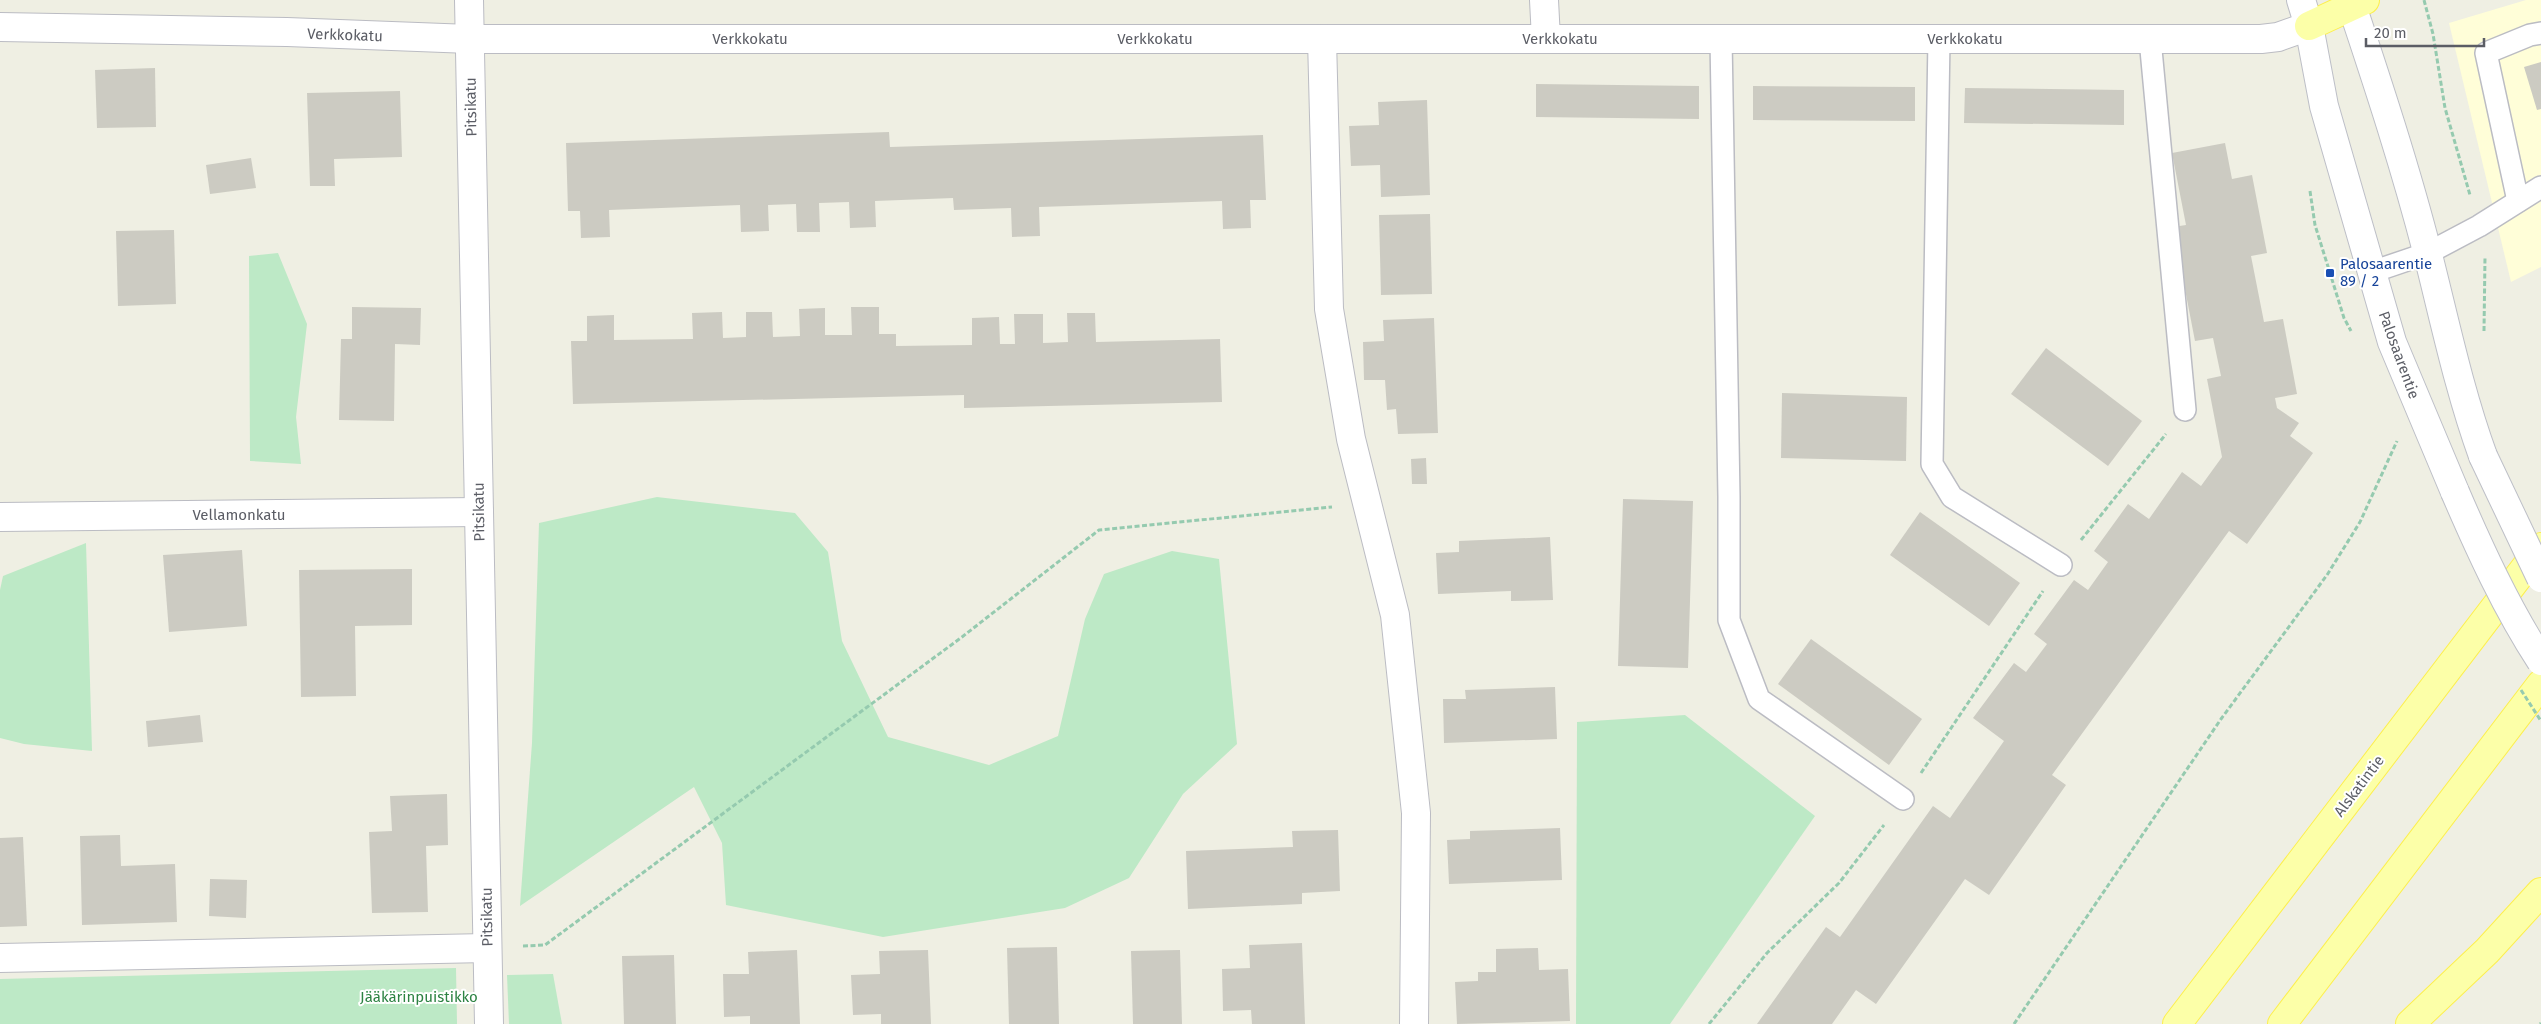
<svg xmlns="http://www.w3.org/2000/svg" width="2541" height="1024" font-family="'Fira Sans',sans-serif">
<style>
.commercial{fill:#fffed8}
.green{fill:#bde9c6}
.building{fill:#cccbc2}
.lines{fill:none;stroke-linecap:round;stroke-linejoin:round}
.lane-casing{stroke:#bbbcc3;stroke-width:24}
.street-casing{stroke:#bbbcc3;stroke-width:30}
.secondary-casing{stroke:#bdbfc7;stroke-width:30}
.primary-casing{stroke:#fdef4d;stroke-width:30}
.path{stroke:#95caaf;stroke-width:3;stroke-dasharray:5 2.5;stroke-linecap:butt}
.lane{stroke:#fff;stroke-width:21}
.street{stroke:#fff;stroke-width:28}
.secondary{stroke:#fff;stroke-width:28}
.primary{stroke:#fcffa8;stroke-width:28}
.secondary-bridge-casing{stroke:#bdbfc7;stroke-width:30;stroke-linecap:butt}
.path-bridge{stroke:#95caaf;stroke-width:3;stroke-dasharray:5 2.5;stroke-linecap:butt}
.secondary-bridge{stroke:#fff;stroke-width:28}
.transit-dot{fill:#1a4fb4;stroke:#fff;stroke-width:2}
.labels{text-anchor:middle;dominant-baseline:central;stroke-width:4;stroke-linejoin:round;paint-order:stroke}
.street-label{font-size:15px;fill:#5b5d65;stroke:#fff}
.transit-label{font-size:15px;fill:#164399;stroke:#fff;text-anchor:start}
.park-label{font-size:15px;fill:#2c8242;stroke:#fff}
</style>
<rect width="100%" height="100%" fill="#efefe3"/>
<polygon class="commercial" points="2526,0 2541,0 2541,267 2511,282 2449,23"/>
<g class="green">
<polygon points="278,253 307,324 296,417 301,464 250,461 249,256"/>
<polygon points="657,497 795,513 828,552 842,641 888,737 989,765 1058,736 1085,619 1104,574 1172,551 1219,559 1237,744 1183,794 1129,878 1065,908 883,937 726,905 722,843 694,787 520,906 532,743 539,523"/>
<polygon points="86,543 92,751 24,744 0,738 0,590 3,576"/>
<polygon points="1685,715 1815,816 1670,1024 1576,1024 1577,722"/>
<polygon points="456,968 457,1024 0,1024 0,979"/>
<polygon points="553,974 562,1024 509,1024 507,975"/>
</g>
<g class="building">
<polygon points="2541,62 2541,109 2537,110 2524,67"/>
<polygon points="155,68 156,127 97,128 95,70"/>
<polygon points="1536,84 1699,86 1699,119 1536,117"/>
<polygon points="1753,86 1915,87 1915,121 1753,120"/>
<polygon points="1965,88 2124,90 2124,125 1964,123"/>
<polygon points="400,91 402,157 334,159 335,186 310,186 307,93"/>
<polygon points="1427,100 1430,195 1381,197 1380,165 1351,166 1349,126 1379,125 1378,102"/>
<polygon points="889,132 890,147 1263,135 1266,200 1250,200 1251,228 1223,229 1222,201 1039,207 1040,236 1012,237 1011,208 954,210 953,198 875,201 876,227 850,228 849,202 819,203 820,232 797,232 796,204 768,205 769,231 741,232 740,205 609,210 610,237 581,238 580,211 568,211 566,143"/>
<polygon points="2225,143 2232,179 2252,175 2267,253 2251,256 2264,322 2283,319 2297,394 2275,398 2277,408 2299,423 2290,436 2313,453 2247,544 2229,531 2052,775 2066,785 1989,895 1965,879 1876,1004 1856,990 1832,1024 1757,1024 1826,927 1840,937 1933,806 1950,818 2004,741 1973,718 2014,663 2026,672 2047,644 2034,634 2074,580 2088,590 2108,562 2094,551 2128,504 2149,519 2182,472 2201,486 2222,457 2207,379 2221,376 2213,338 2195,341 2173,227 2186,225 2172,153"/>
<polygon points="251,158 256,188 210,194 206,165"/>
<polygon points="1430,214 1432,294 1381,295 1379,215"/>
<polygon points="174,230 176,304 118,306 116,231"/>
<polygon points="352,307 421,308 420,345 395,344 394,421 339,420 341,339 352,339"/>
<polygon points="851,307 879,307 879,334 896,334 896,346 972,345 972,318 999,317 1000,344 1015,344 1014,314 1043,314 1043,343 1068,342 1067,313 1095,313 1096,342 1220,339 1222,402 964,408 964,395 573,404 571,341 587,341 587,316 614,315 614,340 693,339 692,313 722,312 723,338 746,337 746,312 772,312 773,337 800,336 799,309 825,308 825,335 852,335"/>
<polygon points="1434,318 1438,433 1398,434 1396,409 1387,410 1385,380 1364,380 1363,342 1384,341 1383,320"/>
<polygon points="2046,348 2142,421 2108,466 2011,394"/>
<polygon points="1782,393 1907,397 1906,461 1781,458"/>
<polygon points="1426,458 1427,484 1412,484 1411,459"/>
<polygon points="1623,499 1693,501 1688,668 1618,666"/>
<polygon points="1920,512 2020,583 1989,626 1890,555"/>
<polygon points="1550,537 1553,600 1511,601 1511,591 1438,594 1436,553 1459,552 1459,541"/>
<polygon points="242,550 247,626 169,632 163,555"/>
<polygon points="412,569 412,625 355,626 356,696 301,697 299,570"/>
<polygon points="1811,639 1922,719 1889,765 1778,684"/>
<polygon points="1555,687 1557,739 1444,743 1443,699 1466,699 1465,690"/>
<polygon points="200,715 203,742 148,747 146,721"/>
<polygon points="447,794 448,845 426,846 428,912 372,913 369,832 392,831 390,796"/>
<polygon points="1560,828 1562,880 1449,884 1447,840 1470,839 1470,831"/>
<polygon points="1338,830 1340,891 1302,893 1302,904 1188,909 1186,851 1293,847 1292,831"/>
<polygon points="120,835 121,866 175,864 177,922 82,925 80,836"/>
<polygon points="23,837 27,926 0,927 0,838"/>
<polygon points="210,879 247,880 246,918 209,916"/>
<polygon points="1302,943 1305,1024 1252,1024 1251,1010 1223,1011 1222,969 1250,968 1249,945"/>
<polygon points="1057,947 1059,1024 1009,1024 1007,948"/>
<polygon points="1538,948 1539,970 1568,969 1570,1021 1457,1024 1455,982 1478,981 1478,972 1496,972 1496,949"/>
<polygon points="797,950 800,1024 750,1024 750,1016 724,1017 723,974 749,974 748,952"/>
<polygon points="928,950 931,1024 881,1024 881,1014 853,1015 851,975 880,974 879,951"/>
<polygon points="1180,950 1182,1024 1133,1024 1131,951"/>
<polygon points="674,955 676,1024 624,1024 622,956"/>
</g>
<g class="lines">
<g class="lane-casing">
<g id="lane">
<polyline points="1721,39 1729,497 1729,620 1759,699 1903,799"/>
<polyline points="1939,39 1932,464 1952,497 2061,565"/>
<polyline points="2150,39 2185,410"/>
<polyline points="2518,201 2486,53 2530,35 2541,33"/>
<polyline points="2372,272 2428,253 2479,226 2541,187"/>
</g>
</g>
<g class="street-casing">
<g id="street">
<polyline points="469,0 489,1024"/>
<polyline points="1544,0 1546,39"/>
<polyline points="0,27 287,32 470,39 2261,39 2278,37 2309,26"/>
<polyline points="1322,39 1329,309 1351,439 1395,615 1416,813 1414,1024"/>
<polyline points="0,517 479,512"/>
<polyline points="0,958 487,948"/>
</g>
</g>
<g class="secondary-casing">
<g id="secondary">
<polyline points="2301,0 2309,26 2324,106 2392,342 2455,492"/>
<path d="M 2350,0 C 2378,84 2406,169 2428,255 C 2445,322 2459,390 2483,456"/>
</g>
</g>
<g class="primary-casing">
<g id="primary">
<polyline points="2309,26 2365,0"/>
<polyline points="2177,1024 2541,547"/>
<polyline points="2282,1024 2541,684"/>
<polyline points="2410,1024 2487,951 2541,892"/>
</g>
</g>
<g class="path">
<polyline points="2424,0 2433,34 2445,108 2470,195"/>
<polyline points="2310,191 2315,225 2344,318 2351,331"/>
<polyline points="2484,331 2485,257"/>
<polyline points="2081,540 2166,434"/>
<polyline points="1921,773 2043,591"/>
<polyline points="523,946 545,945 962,637 1099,530 1332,507"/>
<polyline points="1709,1024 1767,953 1839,883 1884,825"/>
<polyline points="2014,1024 2221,719 2327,575 2360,522 2397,441"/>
<polyline points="2540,1024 2541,1023"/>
</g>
<use href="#lane" class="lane"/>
<use href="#street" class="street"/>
<use href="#secondary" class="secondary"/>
<use href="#primary" class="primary"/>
<g class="secondary-bridge-casing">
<g id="secondary-bridge">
<polyline points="2483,456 2541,578"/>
<path d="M 2455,492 C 2480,550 2506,607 2541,661"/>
</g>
</g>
<polyline class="path-bridge" points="2521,690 2541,721"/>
<use href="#secondary-bridge" class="secondary-bridge"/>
</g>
<rect class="transit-dot" x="2325" y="268" width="10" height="10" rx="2.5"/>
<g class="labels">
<g class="street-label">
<text transform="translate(345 35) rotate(2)">Verkkokatu</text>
<text x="750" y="39">Verkkokatu</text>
<text x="1155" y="39">Verkkokatu</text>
<text x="1560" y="39">Verkkokatu</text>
<text x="1965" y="39">Verkkokatu</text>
<text transform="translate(471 107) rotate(-91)">Pitsikatu</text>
<text transform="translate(2399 355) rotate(70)">Palosaarentie</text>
<text transform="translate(479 512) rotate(-91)">Pitsikatu</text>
<text x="239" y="515">Vellamonkatu</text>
<text transform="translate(2359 786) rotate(-53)">Alskatintie</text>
<text transform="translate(487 917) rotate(-91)">Pitsikatu</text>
</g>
<g class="transit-label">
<text x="2340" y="264">Palosaarentie<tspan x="2340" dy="17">89 / 2</tspan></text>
</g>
<g class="park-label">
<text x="419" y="997">Jääkärinpuistikko</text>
</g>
</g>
<path d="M2366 38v8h118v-8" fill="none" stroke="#5b5d65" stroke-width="2.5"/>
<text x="2374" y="38" font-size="15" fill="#5b5d65" stroke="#ffffff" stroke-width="4" paint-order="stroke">20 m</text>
</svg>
